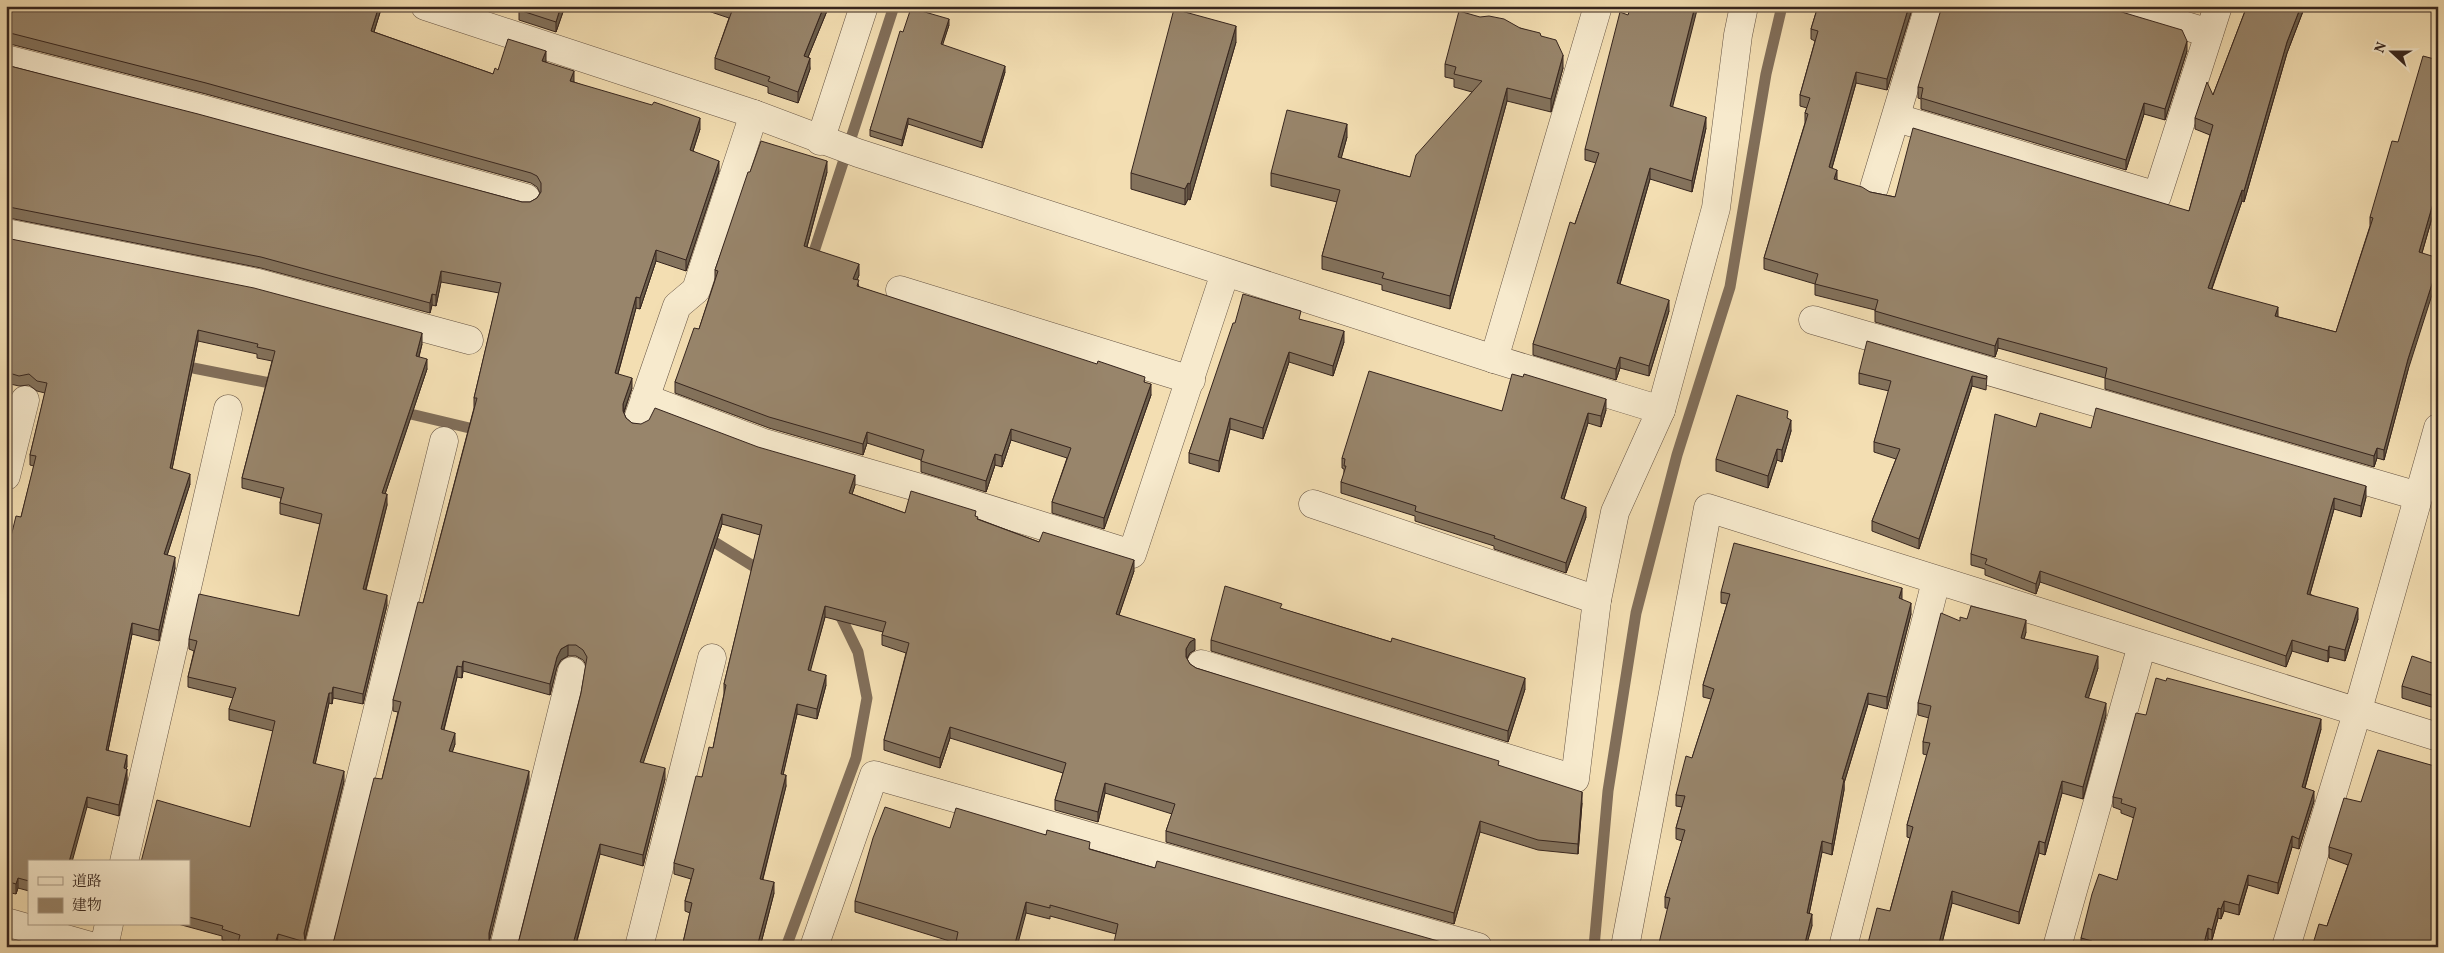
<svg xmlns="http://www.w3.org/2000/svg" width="2444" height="953" font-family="Vollkorn,'Noto Serif JP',serif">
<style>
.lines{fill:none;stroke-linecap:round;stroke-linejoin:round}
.stream{stroke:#816e59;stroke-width:11}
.minor-casing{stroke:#655343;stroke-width:29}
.minor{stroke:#f7eacd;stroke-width:28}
.wall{fill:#83725c;stroke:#36251e}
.shaded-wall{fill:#6a5d4b;stroke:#36251e}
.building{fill:#98856b;stroke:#36251e}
</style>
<rect width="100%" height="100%" fill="#f3deb2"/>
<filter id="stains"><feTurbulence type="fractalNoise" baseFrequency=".004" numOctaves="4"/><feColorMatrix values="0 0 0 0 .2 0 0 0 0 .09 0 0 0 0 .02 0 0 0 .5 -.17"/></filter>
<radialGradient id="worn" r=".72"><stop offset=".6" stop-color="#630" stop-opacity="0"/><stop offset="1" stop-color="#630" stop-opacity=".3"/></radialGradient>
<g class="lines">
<g class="stream">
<polyline points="810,264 894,6"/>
<polyline points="178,365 280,385"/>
<polyline points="398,411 482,431"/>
<polyline points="703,535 766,574"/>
<polyline points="786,947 856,758 867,698 858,652 841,617 832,612"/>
<polyline points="1594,947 1608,791 1636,613 1677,455 1730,287 1766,74 1782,6"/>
</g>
<g class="minor-casing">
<g id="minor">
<polyline points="425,6 754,114 858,153 1494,359 1661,410"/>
<polyline points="2120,6 2209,33"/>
<polyline points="6,59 202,109 526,198"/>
<polyline points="1897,118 2157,196 2218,6"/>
<polyline points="820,141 864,6"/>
<polyline points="1874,188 1929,6"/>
<polyline points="6,233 258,283 469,340"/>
<polyline points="900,290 1191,380"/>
<polyline points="1813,320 2418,496"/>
<polyline points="1494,359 1598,6"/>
<polyline points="645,398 764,443 934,492 1132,554 1225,273"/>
<polyline points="638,419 677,306 696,290 754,114"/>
<polyline points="6,476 25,400"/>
<polyline points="1313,504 1597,600"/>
<polyline points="1201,664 1575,779 1597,600 1615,512 1661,410 1716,208 1738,35 1744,6"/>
<polyline points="124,862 228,409"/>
<polyline points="6,922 94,947"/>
<polyline points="104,947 109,924"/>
<polyline points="319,947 444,441"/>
<polyline points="504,947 572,671"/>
<polyline points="639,947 712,658"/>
<polyline points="814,947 874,775 1478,947"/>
<polyline points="1625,947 1708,508 2438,737"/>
<polyline points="1843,947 1936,581"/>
<polyline points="2057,947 2142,645"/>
<polyline points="2286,947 2357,713 2438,428"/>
</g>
</g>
<use href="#minor" class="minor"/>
</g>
<g class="wall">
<polygon points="6,6 382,6 374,32 493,74 498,70 546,62 574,82 700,129 693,151 719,171 686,271 656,261 640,309 636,308 618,374 632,388 624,413 626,418 632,423 855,485 852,494 905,513 976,516 978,519 1039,542 1134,571 1119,615 1195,650 1190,653 1187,659 1190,664 1196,668 1499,766 1582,803 1578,854 1538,850 1480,832 1454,924 1166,842 1166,831 1172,814 1105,793 1098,822 1055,810 1055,800 1063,773 950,738 940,768 884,750 884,740 906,653 882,645 882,635 883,632 825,617 810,670 826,685 817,719 797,714 783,774 786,786 763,879 774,893 760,947 682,947 690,913 685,911 685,901 691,879 674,874 674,863 702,777 713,748 724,694 724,684 760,535 722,524 643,763 665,779 643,866 600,854 576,945 519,940 581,693 586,665 583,660 576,656 568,656 561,660 557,667 550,695 463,671 462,678 457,677 444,730 455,744 452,752 529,782 334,940 382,779 398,712 393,711 393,700 423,603 474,408 474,398 499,293 441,282 436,306 432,305 430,313 261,268 9,218 6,218 6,65 522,202 530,202 537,198 540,193 537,187 531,183 206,94 10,44 6,44"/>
<polygon points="506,6 565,6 556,32 519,20 519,11"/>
<polygon points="693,6 829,6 808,57 810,69 798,103 768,93 768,87 715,69 715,58 729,18"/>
<polygon points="1818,6 1913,6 1887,90 1856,83 1832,168 1837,180 1870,192 1895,197 2189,211 2210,135 2195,129 2195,118 2213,95 2247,6 2305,6 2287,53 2244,202 2242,201 2212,289 2278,317 2336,332 2370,226 2370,217 2438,197 2422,253 2408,370 2384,460 2377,458 2374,467 2105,389 2105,378 1998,348 1995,357 1875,322 1875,310 1815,295 1815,284 1764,269 1764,258 1805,123 1805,113 1807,108 1800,106 1800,95 1815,41 1811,39 1811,29"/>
<polygon points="2115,10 2187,51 2165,120 2144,114 2126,170 1921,109 1921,99 1918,98 1918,87"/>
<polygon points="949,25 942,45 1005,72 982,148 908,124 902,146 870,136 870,130 903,32"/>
<polygon points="1520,28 1541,36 1563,68 1551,112 1507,101 1450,309 1382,290 1382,285 1322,269 1322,256 1337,202 1271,186 1271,173 1347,137 1341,158 1410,177 1472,92 1454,87 1454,79 1445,77 1445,64"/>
<polygon points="1236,42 1190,200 1188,199 1185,205 1131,189 1131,173"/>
<polygon points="1673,107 1706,128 1692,192 1650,179 1620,284 1669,311 1649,376 1620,368 1616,380 1533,355 1533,344 1596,163 1585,160 1585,149"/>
<polygon points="750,172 827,172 807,247 859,275 857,280 859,287 1145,382 1151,395 1104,529 1052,513 1052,502 1067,458 1011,440 1002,467 995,465 986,492 921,472 921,460 867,443 863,455 769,428 675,393 675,382 699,329 715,280 715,270"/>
<polygon points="6,238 422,344 419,357 427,369 385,494 387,505 366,590 387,605 363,704 333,698 332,704 329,703 315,764 344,781 305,940 305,947 286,947 278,944 277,947 237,947 237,945 222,940 222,936 178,924 189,924 189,862 250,827 273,731 229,720 229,709 233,698 188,687 188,677 194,651 189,649 189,639 299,616 320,524 280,514 280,503 281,498 242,488 242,478 272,361 257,358 257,354 198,341 172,469 190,484 167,555 175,568 159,641 132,634 108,750 127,766 126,769 127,780 119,816 87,807 29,862 29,891 18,888 16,894 6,892 6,557 21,517 34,466 30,465 30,455 45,393 37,391 29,385 19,386 6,383"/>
<polygon points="1301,320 1344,342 1333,376 1289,362 1263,439 1230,429 1219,472 1189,463 1189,453 1235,323"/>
<polygon points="1859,373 1987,376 1986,390 1972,386 1919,549 1872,531 1872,521 1896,459 1874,452 1874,442 1889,391 1859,384"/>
<polygon points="1606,410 1601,427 1588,423 1564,499 1586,517 1566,573 1494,549 1494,546 1415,521 1415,516 1341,493 1341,482 1344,475 1344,469 1342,468 1342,458 1502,411"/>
<polygon points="1788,418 1791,431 1782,462 1777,460 1768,488 1716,471 1716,459"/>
<polygon points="2036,427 2091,428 2366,497 2361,517 2334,509 2310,594 2358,619 2345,661 2329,657 2328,662 2292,651 2286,667 2040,582 2036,594 1985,575 1985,569 1971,565 1971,554"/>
<polygon points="1721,592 1902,600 1911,614 1887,709 1868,704 1844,783 1844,790 1832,855 1822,852 1809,914 1812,926 1665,908 1665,897 1682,841 1676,839 1676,828 1682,807 1676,806 1676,795 1692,758 1711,699 1703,697 1703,685 1727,604 1721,603"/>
<polygon points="1282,609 1391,642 1525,689 1508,742 1211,651 1211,640"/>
<polygon points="1967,619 2026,632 2024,639 2098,668 2088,698 2106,715 2083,799 2062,793 2045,855 2039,853 2019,924 1952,903 1941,947 1867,947 1890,911 1910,838 1907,837 1907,825 1927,755 1923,754 1923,742 1929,718 1918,715 1918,703 1960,621"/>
<polygon points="2438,665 2438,709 2402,698 2402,686"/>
<polygon points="2146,715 2321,729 2305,788 2314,801 2299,849 2292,847 2278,894 2248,885 2239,915 2224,911 2221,919 2218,918 2212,940 2208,939 2206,947 2081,947 2081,938 2117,880 2134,818 2121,813 2121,810 2113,807 2113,797"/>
<polygon points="2438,767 2327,926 2348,865 2329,858 2329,847 2361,802"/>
<polygon points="950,828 1046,835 1090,849 1155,868 1445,947 1116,934 1050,916 1050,919 1026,913 956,943 855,912 855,901"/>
</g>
<g class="shaded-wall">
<polygon points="379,6 382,6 371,41 371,31"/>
<polygon points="561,6 565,6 556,32 556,22"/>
<polygon points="824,6 829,6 804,67 804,56"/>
<polygon points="1695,6 1698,6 1670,117 1670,106"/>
<polygon points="1909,6 1913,6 1887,90 1887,79"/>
<polygon points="2301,6 2305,6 2287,53 2244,202 2244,191 2287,42"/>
<polygon points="949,19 949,25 941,50 941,44"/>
<polygon points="1236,26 1236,42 1190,200 1190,184"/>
<polygon points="2187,41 2187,51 2165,120 2165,109"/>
<polygon points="546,51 546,62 542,61"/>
<polygon points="1563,55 1563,68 1551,112 1551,99"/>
<polygon points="810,58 810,69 798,103 798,92"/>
<polygon points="1005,66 1005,72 982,148 982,142"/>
<polygon points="574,71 574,82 570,81"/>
<polygon points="1856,72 1856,83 1829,178 1829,167"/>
<polygon points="1507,88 1507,101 1450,309 1450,296"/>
<polygon points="2144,103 2144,114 2126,170 2126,160"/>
<polygon points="1706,117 1706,128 1692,192 1692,181"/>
<polygon points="700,118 700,129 690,160 690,150"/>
<polygon points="908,118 908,124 902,146 902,140"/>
<polygon points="1347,124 1347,137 1338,170 1338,157"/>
<polygon points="719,161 719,171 686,271 686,260"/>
<polygon points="827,161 827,172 804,257 804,246"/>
<polygon points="1650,168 1650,179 1617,294 1617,283"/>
<polygon points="1837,170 1837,181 1834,179"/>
<polygon points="1188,183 1188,199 1185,205 1185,189"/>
<polygon points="2438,186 2438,197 2419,263 2419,252"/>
<polygon points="2242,190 2242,201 2208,299 2208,288"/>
<polygon points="656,250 656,261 640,309 640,298"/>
<polygon points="859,264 859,275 853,290 853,279"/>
<polygon points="2438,265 2438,276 2408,370 2384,460 2384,450 2408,359"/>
<polygon points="441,271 441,282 436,306 436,295"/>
<polygon points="432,294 432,305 430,313 430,303"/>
<polygon points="636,297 636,308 615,384 615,373"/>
<polygon points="1669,300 1669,311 1649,376 1649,366"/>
<polygon points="2278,307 2278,318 2275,316"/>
<polygon points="198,330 198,341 170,479 170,468"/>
<polygon points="1344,331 1344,342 1333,376 1333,366"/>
<polygon points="422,333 422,344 416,367 416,356"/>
<polygon points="1998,338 1998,348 1995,357 1995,346"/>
<polygon points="1289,352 1289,362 1263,439 1263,428"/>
<polygon points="1620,357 1620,368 1616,380 1616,369"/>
<polygon points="427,359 427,369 382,503 382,493"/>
<polygon points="1972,376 1972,386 1919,549 1919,539"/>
<polygon points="632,378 632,388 623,414 623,421 623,404"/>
<polygon points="1151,384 1151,395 1104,529 1104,518"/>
<polygon points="1606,399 1606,410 1601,427 1601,416"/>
<polygon points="1588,413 1588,423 1561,508 1561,498"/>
<polygon points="1230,418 1230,429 1219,472 1219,461"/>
<polygon points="1791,420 1791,431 1782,462 1782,450"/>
<polygon points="1011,429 1011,440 1002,467 1002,456"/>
<polygon points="867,432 867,443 863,455 863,444"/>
<polygon points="2377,448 2377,458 2374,467 2374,456"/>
<polygon points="1777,449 1777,460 1768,488 1768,476"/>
<polygon points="995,454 995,465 986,492 986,481"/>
<polygon points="190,474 190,484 164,565 164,554"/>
<polygon points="855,475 855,485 849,504 849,493"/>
<polygon points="2366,486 2366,497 2361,517 2361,506"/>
<polygon points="387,494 387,505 363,600 363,589"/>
<polygon points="2334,498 2334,509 2307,604 2307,594"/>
<polygon points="1586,507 1586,517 1566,573 1566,563"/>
<polygon points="722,514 722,524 640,773 640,762"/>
<polygon points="175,557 175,568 159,641 159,630"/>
<polygon points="1134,560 1134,571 1116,624 1116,614"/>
<polygon points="2040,571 2040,582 2036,594 2036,584"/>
<polygon points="1902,588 1902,600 1899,598"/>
<polygon points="387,595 387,605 363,704 363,694"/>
<polygon points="1911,603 1911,614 1887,709 1887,697"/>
<polygon points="825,606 825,617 808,680 808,670"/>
<polygon points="2358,608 2358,619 2345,661 2345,650"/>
<polygon points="2026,620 2026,632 2021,650 2021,638"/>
<polygon points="132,623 132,634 106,760 106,750"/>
<polygon points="1195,639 1195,650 1190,653 1186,660 1186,649 1190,642"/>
<polygon points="2292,640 2292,651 2286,667 2286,656"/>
<polygon points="568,645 568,656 561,660 557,667 550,695 550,684 557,657 561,649"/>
<polygon points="2329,646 2329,657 2328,662 2328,651"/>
<polygon points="2098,656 2098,668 2085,709 2085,697"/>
<polygon points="463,661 463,671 462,678 462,667"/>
<polygon points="457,666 457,677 441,740 441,729"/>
<polygon points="826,675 826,685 817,719 817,709"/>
<polygon points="1525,678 1525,689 1508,742 1508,731"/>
<polygon points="333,687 333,698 332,704 332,693"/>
<polygon points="329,693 329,703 313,774 313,763"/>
<polygon points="1868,693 1868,704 1844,783 1844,790 1832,855 1832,844 1842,779"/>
<polygon points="2106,703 2106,715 2083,799 2083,787"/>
<polygon points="797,704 797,714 781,784 781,774"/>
<polygon points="2321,719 2321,729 2302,798 2302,787"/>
<polygon points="950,727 950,738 940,768 940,758"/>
<polygon points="455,733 455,744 449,762 449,751"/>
<polygon points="127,755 127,766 124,779 124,768"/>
<polygon points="665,768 665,779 643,866 643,855"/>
<polygon points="127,769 127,780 119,816 119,805"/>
<polygon points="344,771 344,781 304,943 304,933"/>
<polygon points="529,771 529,782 489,943 489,933"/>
<polygon points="786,775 786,786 760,889 760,879"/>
<polygon points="2062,781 2062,793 2045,855 2045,843"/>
<polygon points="1105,783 1105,793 1098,822 1098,812"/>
<polygon points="2314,791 2314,801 2299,849 2299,839"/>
<polygon points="1582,792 1582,803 1578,854 1578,844"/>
<polygon points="87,797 87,807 72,862 69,862"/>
<polygon points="1480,821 1480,832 1454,924 1454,913"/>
<polygon points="2292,836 2292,847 2278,894 2278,883"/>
<polygon points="1822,841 1822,852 1807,924 1807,913"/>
<polygon points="2039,841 2039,853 2019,924 2019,912"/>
<polygon points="600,844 600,854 575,947 573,944"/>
<polygon points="2248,875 2248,885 2239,915 2239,905"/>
<polygon points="18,878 18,888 16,894 16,884"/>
<polygon points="774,882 774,893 760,947 757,947"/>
<polygon points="1952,891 1952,903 1941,947 1938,947"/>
<polygon points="2224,901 2224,911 2221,919 2221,909"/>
<polygon points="1026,902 1026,913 1017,947 1014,947"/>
<polygon points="2218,908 2218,918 2212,940 2212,930"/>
<polygon points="1812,914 1812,926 1806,947 1804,947"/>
<polygon points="2208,928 2208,939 2206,947 2203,947"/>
<polygon points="278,934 277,947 274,947"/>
</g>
<g class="building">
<polygon points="6,6 379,6 371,31 493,74 495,68 498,70 508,39 546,51 542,61 574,71 570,81 652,105 654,102 700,118 690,150 719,161 686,260 656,250 640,298 636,297 615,373 632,378 623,404 623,411 626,418 632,423 641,424 649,420 655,408 758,447 855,475 849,493 905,513 911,491 976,511 975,516 978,517 977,519 1039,542 1043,532 1134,560 1116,614 1195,639 1190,642 1186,649 1186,657 1190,664 1196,668 1499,761 1498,765 1582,792 1578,844 1538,840 1480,821 1454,913 1166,831 1175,804 1105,783 1098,812 1055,800 1066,763 950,727 940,758 884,740 909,643 882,635 886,622 825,606 808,670 826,675 817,709 797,704 781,774 786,775 760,879 774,882 757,947 682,947 692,903 685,901 694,869 674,863 696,776 702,777 709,747 713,748 726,685 724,684 762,525 722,514 640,762 665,768 643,855 600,844 573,944 582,947 515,947 519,940 581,693 587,657 583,650 576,645 568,645 561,649 557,657 550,684 463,661 462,667 457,666 441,729 455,733 449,751 529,771 489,933 489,940 493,947 329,947 334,940 374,778 382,779 401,702 393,700 418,602 423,603 477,398 474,398 501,283 441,271 436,295 432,294 430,303 261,257 9,207 6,207 6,65 198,114 522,202 530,202 537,198 541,192 541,183 537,176 531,173 206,83 10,33 6,33"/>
<polygon points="520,6 561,6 556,22 519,10"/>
<polygon points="728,6 824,6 804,56 810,58 798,92 768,81 770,77 715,58 733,8"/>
<polygon points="1631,6 1695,6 1670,106 1706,117 1692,181 1650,168 1617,283 1669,300 1649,366 1620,357 1616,369 1533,344 1570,222 1575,224 1599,153 1585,149 1620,12 1628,15"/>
<polygon points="1818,6 1909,6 1887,79 1856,72 1829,167 1837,170 1834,179 1862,187 1870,192 1895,197 1913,128 2189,211 2213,125 2195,118 2207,82 2213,95 2247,6 2301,6 2287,42 2244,191 2242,190 2208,288 2278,307 2275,316 2336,332 2373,218 2370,217 2392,141 2398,142 2423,56 2438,60 2438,186 2419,252 2438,258 2438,265 2408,359 2384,450 2377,448 2374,456 2105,378 2107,368 1998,338 1995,346 1875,311 1878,300 1815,284 1818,274 1764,258 1808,114 1805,113 1810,98 1800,95 1818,31 1811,29"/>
<polygon points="1942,6 2109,6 2115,10 2182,30 2187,41 2165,109 2144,103 2126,160 1921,98 1923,88 1918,87"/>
<polygon points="911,8 949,19 941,44 1005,66 982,142 908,118 902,140 870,130 900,31 903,32"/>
<polygon points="1174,9 1236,26 1190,184 1188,183 1185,189 1131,173"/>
<polygon points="1459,11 1480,17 1489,16 1504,19 1520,28 1540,33 1541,36 1556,40 1563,55 1551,99 1507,88 1450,296 1382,278 1384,273 1322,256 1340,190 1271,173 1287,110 1347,124 1338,157 1410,177 1416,155 1482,81 1454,74 1456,67 1445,64"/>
<polygon points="761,141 827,161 804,246 859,264 853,279 859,280 857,286 1097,364 1098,361 1145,377 1144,382 1151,384 1104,518 1052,502 1071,448 1011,429 1002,456 995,454 986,481 921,461 924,450 867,432 863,444 769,417 675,382 694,328 699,329 718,271 715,270 748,172 750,172"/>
<polygon points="6,238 254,288 422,333 416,356 427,359 382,493 387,494 363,589 387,595 363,694 333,687 332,693 329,693 313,763 344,771 304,933 305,942 278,934 274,947 237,947 240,935 222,929 223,926 189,917 189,862 141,862 157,800 250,827 275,721 229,709 236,688 188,677 197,641 189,639 199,594 299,616 322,514 280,503 284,488 242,478 275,351 257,347 258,344 198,330 170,468 190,474 164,554 175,557 159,630 132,623 106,750 127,755 124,768 127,769 119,805 87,797 69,862 29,862 29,881 18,878 16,884 6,881 6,557 16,516 21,517 36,456 30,455 47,383 37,381 29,374 19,376 6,372"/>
<polygon points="1243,294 1301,311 1299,319 1344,331 1333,366 1289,352 1263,428 1230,418 1219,461 1189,453 1233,323 1235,323"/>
<polygon points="1867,341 1987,376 1986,379 1972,376 1919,539 1872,521 1900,449 1874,442 1891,381 1859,373"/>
<polygon points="1369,371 1502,411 1512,374 1523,377 1524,374 1606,399 1601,416 1588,413 1561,498 1586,507 1566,563 1494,538 1495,536 1415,511 1416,506 1341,482 1346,466 1344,466 1345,459 1342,458"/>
<polygon points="1737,395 1788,411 1787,418 1791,420 1782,450 1777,449 1768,476 1716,459"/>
<polygon points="2096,408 2366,486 2361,506 2334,498 2307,594 2358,608 2345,650 2329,646 2328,651 2292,640 2286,656 2040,571 2036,584 1985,564 1987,559 1971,554 1995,414 2036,427 2040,413 2091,428"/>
<polygon points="1734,543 1902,588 1899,598 1911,603 1887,697 1868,693 1842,779 1844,779 1832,844 1822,841 1807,913 1812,914 1804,947 1658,947 1670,898 1665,897 1685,830 1676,828 1685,796 1676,795 1686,756 1692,758 1714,689 1703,685 1730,594 1721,592"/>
<polygon points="1225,586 1282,604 1280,608 1391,642 1392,638 1525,678 1508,731 1211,640"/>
<polygon points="1971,606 2026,620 2021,638 2098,656 2085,697 2106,703 2083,787 2062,781 2045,843 2039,841 2019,912 1952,891 1938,947 1932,946 1932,947 1867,947 1877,908 1890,911 1913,827 1907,825 1930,743 1923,742 1931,706 1918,703 1941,613 1960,621 1960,617 1967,619"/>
<polygon points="2412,656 2438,665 2438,697 2402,686"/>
<polygon points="2156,678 2166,681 2167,678 2321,719 2302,787 2314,791 2299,839 2292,836 2278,883 2248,875 2239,905 2224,901 2221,909 2218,908 2212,930 2208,928 2203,947 2090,947 2092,941 2081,938 2092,894 2099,874 2117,880 2136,808 2121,803 2122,799 2113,797 2136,713 2146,715"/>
<polygon points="2378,750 2438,767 2438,947 2312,947 2319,924 2327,926 2352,854 2329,847 2344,798 2361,802"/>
<polygon points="885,807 950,828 956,808 1046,835 1047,830 1090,842 1089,849 1155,868 1157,861 1445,943 1444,947 1113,947 1118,924 1050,905 1050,908 1026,902 1014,947 955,947 958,932 855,901 873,838"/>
</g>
<rect width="2444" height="953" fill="none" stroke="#f3deb2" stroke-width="25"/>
<rect x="8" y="8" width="2429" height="938" fill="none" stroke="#36251e" stroke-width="2.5"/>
<rect x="12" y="12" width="2419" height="928" fill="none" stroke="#36251e"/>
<rect x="28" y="860" width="162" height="65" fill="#f7eacd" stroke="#aa9b87"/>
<rect x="38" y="877" width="25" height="8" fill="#f7eacd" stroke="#aa9b87"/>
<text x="72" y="886" font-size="15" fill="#36251e">道路</text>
<rect x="38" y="898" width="25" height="15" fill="#98856b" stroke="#aa9b87"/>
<text x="72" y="910" font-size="15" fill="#36251e">建物</text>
<g transform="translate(2392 52) rotate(291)" stroke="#f7eacd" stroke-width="4" paint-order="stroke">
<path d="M0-4L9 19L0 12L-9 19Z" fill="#36251e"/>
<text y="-8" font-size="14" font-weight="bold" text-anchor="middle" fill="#36251e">N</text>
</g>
<rect width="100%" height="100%" filter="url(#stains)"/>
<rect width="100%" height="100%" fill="url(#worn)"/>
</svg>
